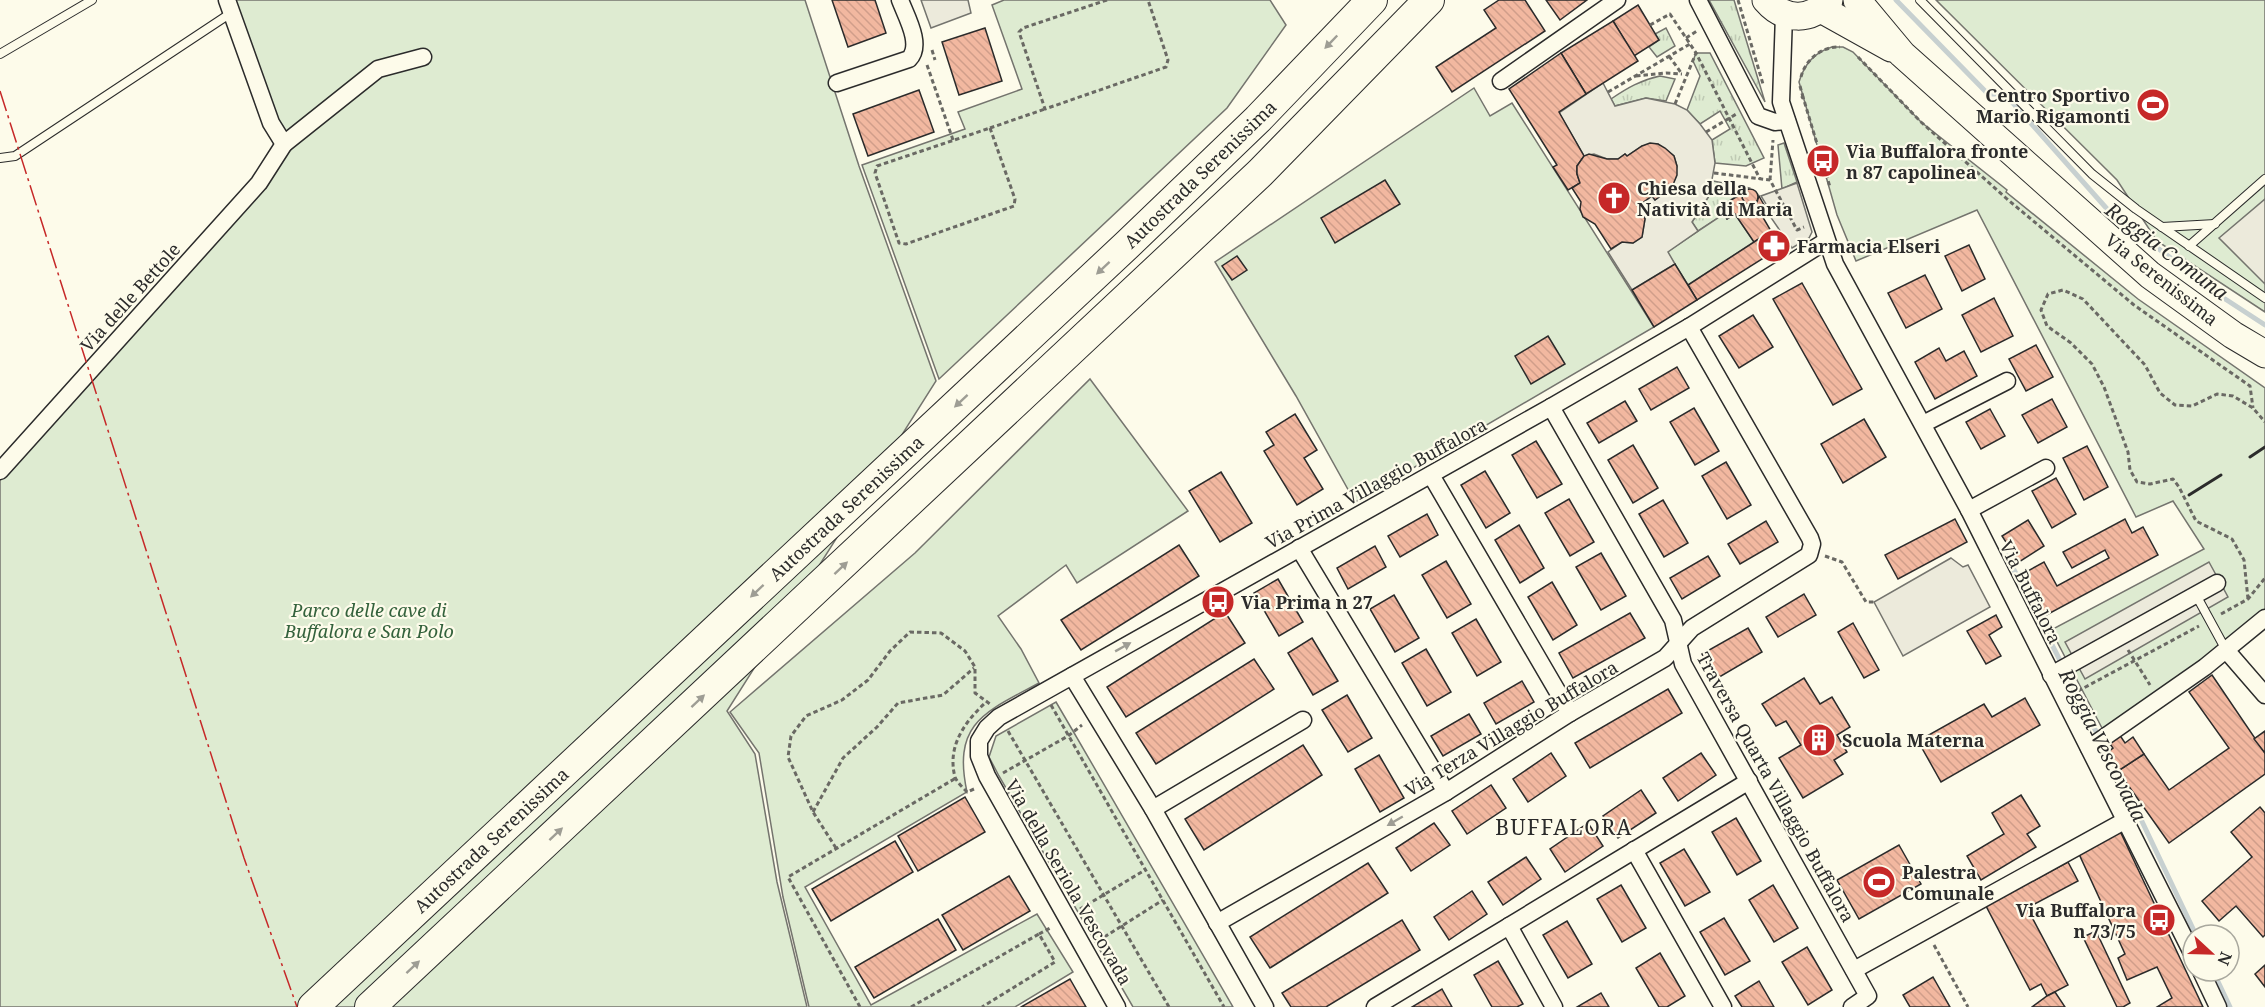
<svg xmlns="http://www.w3.org/2000/svg" width="2265" height="1007" font-family="'Noto Serif',serif">
<style>
.grass{fill:url(#grass-tufts);stroke:#74746e;stroke-width:1.5}
.park{fill:#deebd1;stroke:#74746e;stroke-width:1.5}
.parking{fill:#eceadb;stroke:#74746e;stroke-width:1.5}
.lines{fill:none;stroke-linecap:round;stroke-linejoin:round}
.stream{stroke:#c7d0d0;stroke-width:5}
.building{fill:url(#building-back-hatch);stroke:#2b2b2b;stroke-width:1.5}
.lane-casing{stroke:#2b2b2b;stroke-width:10}
.street-casing{stroke:#2b2b2b;stroke-width:19}
.primary-casing{stroke:#2b2b2b;stroke-width:29}
.highway-casing{stroke:#2b2b2b;stroke-width:32}
.path{stroke:#6a6964;stroke-width:3;stroke-dasharray:4.5 3;stroke-linecap:butt}
.lane{stroke:#fdfbea;stroke-width:8}
.street{stroke:#fdfbea;stroke-width:16}
.primary{stroke:#fdfbea;stroke-width:27}
.highway{stroke:#fdfbea;stroke-width:30}
.wall{stroke:#2b2b2b;stroke-width:3}
.power{stroke:#c62828;stroke-width:1.5;stroke-dasharray:21 4.5 3 4.5;stroke-linecap:butt}
.oneway{fill:#9e9d94}
.labels{text-anchor:middle;dominant-baseline:central;stroke-width:4.5;stroke-linejoin:round;paint-order:stroke}
.poi-label{font-size:18px;font-weight:bold;fill:#2b2b2b;stroke:#fdfbea;text-anchor:start}
.street-label{font-size:18px;fill:#2b2b2b;stroke:#fdfbea}
.park-label{font-size:18px;font-style:italic;fill:#34623c;stroke:#fdfbea}
.water-label{font-size:20px;font-style:italic;fill:#2b2b2b;stroke:#fdfbea}
.quarter-label{font-size:21px;letter-spacing:1.5px;fill:#2b2b2b;stroke:#fdfbea}
</style>
<defs>
<pattern id="grass-tufts" width="24" height="20" patternUnits="userSpaceOnUse" patternTransform="scale(1.5)"><rect width="24" height="20" fill="#deebd1"/><path d="M3 7l-1-3M5 7V3M7 7l1-3M15 17l-1-3M17 17v-4M19 17l1-3" fill="none" stroke="#bfcab4"/></pattern>
<pattern id="building-back-hatch" width="6" height="6" patternUnits="userSpaceOnUse" patternTransform="scale(1.5)"><rect width="6" height="6" fill="#f2b8a0"/><path d="M-1 5l2 2M0 0l6 6M5-1l2 2" fill="none" stroke="#d09e8a"/></pattern>
</defs>
<rect width="100%" height="100%" fill="#fdfbea"/>
<g class="grass">
<polygon points="1709,0 1734,0 1765,102"/>
<polygon points="1666,28 1675,46 1657,57 1649,47 1659,40 1655,34"/>
<polygon points="1696,53 1710,53 1764,158 1746,166 1715,163 1712,140 1730,129 1720,111 1700,124 1687,110 1700,76 1693,61"/>
<path d="M 1660,76 L 1675,79 L 1666,101 L 1646,98 L 1615,106 L 1611,99 C 1627,88 1641,80 1660,76 Z"/>
<polygon points="1784,143 1797,182 1782,189 1778,145"/>
<polygon points="1713,181 1749,188 1720,207 1724,214 1698,231 1692,222 1709,196"/>
</g>
<g class="park">
<polygon points="231,0 805,0 859,166 936,381 727,711 755,754 777,882 807,1007 0,1007 0,479 262,184 279,161 274,121"/>
<polygon points="1004,0 1270,0 1286,25 1227,108 939,379 862,165 965,129 958,112 1022,89 992,5"/>
<polygon points="1936,0 2265,0 2265,312 2157,241 2117,180"/>
<path d="M 1832,47 L 1843,47 L 1853,52 L 1921,122 L 2007,190 L 2006,192 L 2138,299 L 2265,388 L 2265,614 L 2103,730 L 2051,630 L 2204,549 L 2173,501 L 2136,517 L 1977,210 L 1856,261 L 1837,215 L 1799,82 C 1804,65 1815,52 1832,47 Z"/>
<polygon points="1474,88 1490,116 1512,103 1654,327 1355,502 1296,396 1215,262"/>
<polygon points="1724,214 1727,219 1735,214 1754,242 1688,285 1667,252"/>
<path d="M 1090,379 L 1188,511 L 1077,583 L 1066,565 L 998,616 L 1021,649 L 1039,683 C 985,712 952,723 967,792 L 805,887 L 871,1005 L 1037,914 L 1073,972 L 1015,1007 L 809,1007 L 783,897 L 759,753 L 730,712 L 915,553 Z"/>
<polygon points="1056,702 1073,731 1233,1007 1133,1007 999,776 989,757 996,736"/>
</g>
<g class="parking">
<polygon points="921,0 968,0 971,13 931,28"/>
<polygon points="1603,83 1615,106 1646,98 1675,104 1687,110 1700,124 1712,140 1715,163 1709,196 1692,222 1698,231 1668,252 1675,264 1632,290 1608,252 1622,242 1633,243 1642,237 1645,219 1638,206 1652,196 1655,200 1672,187 1677,166 1674,156 1658,144 1642,146 1627,156 1625,154 1618,159 1607,159 1594,154 1584,156 1559,113"/>
<polygon points="1797,183 1812,232 1809,238 1792,248 1763,206 1766,204 1761,196"/>
<polygon points="2265,199 2265,284 2219,238"/>
<polygon points="1951,558 1963,567 1968,565 1990,607 1903,656 1874,602"/>
<polygon points="2209,562 2228,597 2085,679 2065,642"/>
</g>
<g class="lines">
<g class="stream">
<polyline points="1896,0 1988,94 2005,94 2108,210 2219,295 2265,325"/>
<polyline points="2007,556 2107,753 2118,771 2196,935"/>
<polyline points="2213,971 2230,1007"/>
</g>
</g>
<g class="building">
<polygon points="832,0 875,0 886,33 848,47"/>
<polygon points="1499,0 1525,0 1545,31 1452,92 1436,67 1496,28 1484,10"/>
<polygon points="1546,0 1587,0 1560,20"/>
<polygon points="1638,5 1659,40 1634,56 1613,21"/>
<polygon points="1613,21 1638,61 1586,94 1561,53"/>
<polygon points="985,28 1002,81 959,95 942,42"/>
<polygon points="1561,53 1586,94 1559,112 1584,156 1577,166 1577,174 1580,183 1568,190 1553,167 1557,165 1509,89"/>
<polygon points="919,90 934,132 868,156 853,114"/>
<polygon points="1650,143 1658,144 1665,148 1674,156 1677,166 1677,175 1672,187 1662,195 1655,200 1652,196 1638,206 1645,219 1642,237 1633,243 1622,242 1611,249 1595,224 1583,217 1580,209 1581,202 1572,188 1580,183 1577,174 1577,166 1584,156 1589,154 1607,159 1618,159 1625,154 1627,156 1642,146"/>
<polygon points="1385,180 1400,204 1335,243 1321,218"/>
<circle cx="1750" cy="197" r="8"/>
<polygon points="1744,192 1742,198 1745,203 1751,205 1757,202 1759,196 1764,205 1758,209 1771,231 1754,242 1735,214 1727,219 1720,207"/>
<polygon points="1771,231 1781,247 1697,300 1688,285"/>
<polygon points="1969,245 1985,279 1962,291 1945,256"/>
<polygon points="1237,256 1247,270 1232,280 1222,266"/>
<polygon points="1675,264 1697,300 1654,327 1632,290"/>
<polygon points="1925,275 1942,309 1906,328 1888,293"/>
<polygon points="1802,283 1862,389 1833,405 1773,299"/>
<polygon points="1994,298 2013,336 1981,352 1962,315"/>
<polygon points="1753,315 1773,347 1739,368 1719,336"/>
<polygon points="1548,336 1565,364 1531,384 1515,356"/>
<polygon points="2036,345 2053,377 2026,391 2009,359"/>
<polygon points="1939,348 1946,361 1964,351 1977,376 1935,399 1915,362"/>
<polygon points="1677,367 1689,388 1651,410 1639,389"/>
<polygon points="2052,399 2067,427 2038,443 2022,415"/>
<polygon points="1625,401 1637,421 1599,443 1587,423"/>
<polygon points="1694,408 1719,451 1695,465 1670,422"/>
<polygon points="1990,409 2005,436 1981,449 1966,422"/>
<polygon points="1295,414 1317,450 1304,458 1323,489 1297,505 1264,451 1274,445 1266,432"/>
<polygon points="1864,419 1886,457 1843,483 1821,444"/>
<polygon points="1536,441 1562,484 1537,498 1512,455"/>
<polygon points="1633,445 1658,488 1633,503 1608,460"/>
<polygon points="2087,446 2108,487 2084,500 2063,458"/>
<polygon points="1726,462 1751,505 1727,519 1702,476"/>
<polygon points="1485,471 1510,513 1486,528 1461,485"/>
<polygon points="1221,472 1252,523 1220,542 1189,491"/>
<polygon points="2056,478 2076,514 2052,528 2032,491"/>
<polygon points="1569,499 1594,542 1570,556 1545,513"/>
<polygon points="1663,500 1688,543 1664,557 1639,514"/>
<polygon points="1427,514 1438,535 1400,557 1388,536"/>
<polygon points="1955,519 1967,542 1898,579 1885,555"/>
<polygon points="2125,519 2132,533 2143,527 2158,555 2039,619 2017,577 2044,562 2057,586 2109,558 2105,550 2072,568 2063,552"/>
<polygon points="2028,520 2044,546 2019,562 2002,536"/>
<polygon points="1766,521 1778,542 1740,564 1728,544"/>
<polygon points="1519,525 1544,568 1520,583 1495,540"/>
<polygon points="1179,545 1199,576 1081,650 1061,620"/>
<polygon points="1375,546 1386,567 1348,589 1337,568"/>
<polygon points="1601,553 1626,596 1601,610 1576,567"/>
<polygon points="1708,556 1720,576 1682,599 1670,578"/>
<polygon points="1446,561 1471,604 1447,618 1422,575"/>
<polygon points="1278,579 1303,622 1279,636 1254,593"/>
<polygon points="1552,582 1577,625 1553,640 1528,597"/>
<polygon points="1804,594 1816,615 1778,637 1766,617"/>
<polygon points="1394,595 1419,638 1395,652 1370,609"/>
<polygon points="1225,612 1245,643 1126,717 1107,687"/>
<polygon points="1630,613 1645,638 1573,678 1559,653"/>
<polygon points="1996,615 2002,627 1989,635 2001,656 1986,664 1967,631"/>
<polygon points="1476,619 1501,662 1477,676 1452,633"/>
<polygon points="1853,623 1879,670 1864,678 1838,632"/>
<polygon points="1748,628 1762,652 1716,679 1702,654"/>
<polygon points="1312,638 1338,681 1313,695 1288,653"/>
<polygon points="1426,649 1451,692 1427,706 1402,663"/>
<polygon points="1254,659 1274,689 1156,764 1136,733"/>
<polygon points="2212,675 2265,753 2265,774 2169,843 2118,771 2144,754 2169,790 2229,748 2189,692"/>
<polygon points="1804,678 1820,704 1832,697 1850,727 1837,735 1847,752 1834,760 1843,774 1803,798 1779,758 1801,745 1786,721 1776,726 1762,704"/>
<polygon points="1522,681 1534,702 1496,724 1484,703"/>
<polygon points="1668,689 1682,713 1590,768 1575,743"/>
<polygon points="1347,695 1372,738 1348,752 1322,710"/>
<polygon points="2025,698 2040,725 1941,782 1918,741 1984,704 1992,717"/>
<polygon points="1469,714 1481,734 1443,756 1431,736"/>
<polygon points="2265,731 2265,753 2254,739"/>
<polygon points="2119,734 2125,743 2133,737 2144,754 2118,771 2107,753 2113,748 2108,741"/>
<polygon points="1303,745 1322,775 1204,850 1185,819"/>
<polygon points="1551,753 1566,776 1528,802 1513,779"/>
<polygon points="1701,753 1716,775 1678,801 1663,778"/>
<polygon points="1379,755 1404,798 1380,812 1355,769"/>
<polygon points="1491,785 1506,808 1467,834 1452,811"/>
<polygon points="1641,790 1656,813 1618,838 1603,816"/>
<polygon points="2021,795 2040,826 2027,834 2036,847 1981,880 1967,856 2004,834 1992,813"/>
<polygon points="965,797 985,832 918,871 898,836"/>
<polygon points="2260,807 2265,813 2265,935 2263,937 2236,906 2219,921 2202,901 2252,857 2231,832"/>
<polygon points="1736,818 1761,861 1737,875 1712,832"/>
<polygon points="1434,823 1450,845 1411,871 1396,848"/>
<polygon points="1588,823 1603,846 1565,872 1550,849"/>
<polygon points="2120,831 2203,1007 2157,1007 2172,998 2157,967 2127,980 2118,958 2125,954 2079,854"/>
<polygon points="895,841 913,872 831,921 812,889"/>
<polygon points="1899,845 1921,884 1859,919 1837,880"/>
<polygon points="1684,849 1710,892 1685,906 1660,863"/>
<polygon points="1526,857 1541,879 1503,905 1488,882"/>
<polygon points="2068,862 2078,881 2027,908 2068,985 2047,996 2041,984 2030,990 1986,906"/>
<polygon points="1368,863 1388,893 1270,968 1250,937"/>
<polygon points="1009,876 1030,911 963,950 942,915"/>
<polygon points="1621,885 1646,928 1622,942 1597,899"/>
<polygon points="1773,885 1798,928 1774,942 1749,900"/>
<polygon points="1472,891 1487,914 1449,940 1434,917"/>
<polygon points="1724,918 1750,961 1725,975 1700,932"/>
<polygon points="938,919 956,950 874,998 855,967"/>
<polygon points="1402,920 1420,950 1326,1007 1291,1007 1282,993"/>
<polygon points="1567,921 1592,964 1568,978 1543,935"/>
<polygon points="2096,931 2130,1003 2123,1007 2117,1007 2083,937"/>
<polygon points="1807,947 1832,990 1808,1005 1782,962"/>
<polygon points="1660,953 1685,996 1667,1007 1659,1007 1636,968"/>
<polygon points="1498,961 1523,1004 1517,1007 1492,1007 1474,975"/>
<polygon points="2265,965 2265,987 2255,974"/>
<polygon points="1933,977 1950,1007 1910,1007 1903,995"/>
<polygon points="1070,979 1086,1007 1021,1007"/>
<polygon points="1759,981 1774,1007 1742,1007 1735,996"/>
<polygon points="1442,989 1452,1007 1412,1007"/>
<polygon points="2055,992 2065,1007 2032,1007 2047,996"/>
<polygon points="1601,993 1609,1007 1577,1007"/>
</g>
<g class="lines">
<g class="lane-casing">
<g id="lane">
<polyline points="1920,0 2092,174 2136,209 2265,298"/>
<polyline points="0,54 92,0"/>
<polyline points="0,158 15,156 231,13"/>
<polyline points="2162,227 2215,224"/>
<polyline points="2189,246 2265,179"/>
<polyline points="2196,595 2226,650"/>
</g>
</g>
<g class="street-casing">
<g id="street">
<polyline points="227,0 271,123 284,144"/>
<polyline points="1698,0 1758,116 1775,122 1787,121"/>
<polyline points="1784,15 1781,102 1835,264 1969,510 2193,955"/>
<polyline points="1501,81 1617,0"/>
<path d="M 837,83 L 909,59 C 923,45 906,16 900,0"/>
<polyline points="1551,407 1673,620 1683,664 1868,996 1852,1007"/>
<polyline points="1923,424 2007,381"/>
<polyline points="0,471 259,183 284,144 378,69 423,57"/>
<polyline points="1431,475 1570,713"/>
<polyline points="1969,510 2046,468"/>
<polyline points="1299,548 1446,792"/>
<polyline points="2226,650 2265,695"/>
<polyline points="2051,675 2217,583"/>
<polyline points="1072,676 1153,809 1265,1007"/>
<polyline points="2089,748 2205,667 2265,618"/>
<polyline points="1153,809 1303,720"/>
<polyline points="1634,850 1723,1007"/>
<polyline points="1217,923 1446,792 1570,713 1665,658 1692,628 1809,555 1812,544 1810,538 1689,327"/>
<polyline points="1509,926 1554,1007"/>
<polyline points="1854,970 2126,820"/>
<polyline points="2201,971 2218,1007"/>
<polyline points="1117,1007 987,776 979,756 979,741 987,728 999,717 1551,407 1689,327 1826,241"/>
<polyline points="1375,1007 1749,781"/>
</g>
</g>
<g class="primary-casing">
<g id="primary">
<path d="M 1766,0 C 1784,21 1811,22 1829,0"/>
<polyline points="1857,0 1902,54 2150,275 2233,335 2265,354"/>
<polyline points="1821,9 1891,48"/>
</g>
</g>
<g class="highway-casing">
<g id="highway">
<polyline points="313,1007 1128,244 1258,119 1372,0"/>
<polyline points="370,1007 1260,173 1429,0"/>
</g>
</g>
<g class="path">
<polyline points="1107,0 1023,28 1019,32 1045,109 1166,67 1168,60 1148,0"/>
<polyline points="1738,0 1763,84"/>
<polyline points="1650,25 1670,14 1696,53"/>
<polyline points="1686,38 1697,31"/>
<polyline points="932,50 935,60"/>
<polyline points="1669,56 1682,74"/>
<polyline points="1858,57 1921,122 2007,199 2134,305 2250,386 2253,408"/>
<polyline points="927,65 953,140"/>
<polyline points="1636,76 1666,73 1682,74"/>
<path d="M 1801,77 C 1805,60 1822,46 1840,47"/>
<polyline points="1800,86 1803,97"/>
<polyline points="1608,92 1690,44"/>
<polyline points="1801,98 1803,97 1830,187"/>
<polyline points="1675,104 1696,53 1760,179"/>
<polygon points="990,128 1015,199 1014,206 906,244 899,243 875,173 877,166"/>
<polyline points="990,128 1045,109"/>
<polyline points="1706,132 1738,113"/>
<polyline points="1714,173 1770,180 1797,230 1804,227"/>
<polyline points="1770,180 1773,140"/>
<polyline points="1825,556 1842,562 1866,602 1874,602"/>
<polyline points="2248,599 2244,560 2232,539 2196,521 2179,487 2173,479 2150,484 2137,482 2130,470 2128,452 2104,387 2092,364 2071,343 2047,326 2041,310 2048,294 2063,290 2083,299 2145,365 2160,393 2175,405 2192,406 2217,394 2233,396 2253,408 2265,422"/>
<polyline points="2221,614 2248,599 2265,578"/>
<polyline points="2128,650 2150,685"/>
<polyline points="2078,691 2199,626"/>
<polyline points="1051,705 1224,1007"/>
<polyline points="1008,731 1169,1007"/>
<polyline points="1003,773 1068,736 1082,725"/>
<path d="M 974,789 L 967,792 C 963,788 957,782 955,777 C 947,747 964,723 984,704"/>
<polyline points="813,812 843,758 877,727 898,703 943,695 974,668"/>
<polyline points="836,848 813,812 788,757 791,736 806,716 842,700 868,680 890,651 910,632 941,633 965,651 975,667 975,693 990,704"/>
<polyline points="1080,909 1145,870"/>
<polyline points="1039,934 1052,927"/>
<polyline points="1098,941 1163,900"/>
<polyline points="1934,945 1968,1007"/>
<polyline points="860,1007 788,877 956,778"/>
<polyline points="911,1007 1039,934 1055,962 982,1007"/>
</g>
<use href="#lane" class="lane"/>
<use href="#street" class="street"/>
<use href="#primary" class="primary"/>
<use href="#highway" class="highway"/>
<g class="wall">
<polyline points="2250,457 2265,447"/>
<polyline points="2189,495 2221,475"/>
</g>
<polyline class="power" points="0,91 244,858 297,1007"/>
</g>
<defs><path id="oneway-solid" d="M-6-.8H1V-3.2L6.5 0L1 3.2V.8H-6Z" transform="scale(1.5)"/></defs>
<g class="oneway">
<use href="#oneway-solid" transform="translate(1331 42) rotate(134)"/>
<use href="#oneway-solid" transform="translate(1103 268) rotate(137)"/>
<use href="#oneway-solid" transform="translate(961 401) rotate(137)"/>
<use href="#oneway-solid" transform="translate(841 568) rotate(-43)"/>
<use href="#oneway-solid" transform="translate(757 591) rotate(137)"/>
<use href="#oneway-solid" transform="translate(1123 647) rotate(-29)"/>
<use href="#oneway-solid" transform="translate(698 701) rotate(-43)"/>
<use href="#oneway-solid" transform="translate(1395 821) rotate(150)"/>
<use href="#oneway-solid" transform="translate(556 834) rotate(-43)"/>
<use href="#oneway-solid" transform="translate(413 967) rotate(-43)"/>
</g>
<defs>
<g id="stadium-disc" transform="scale(1.725)"><circle r="9.5" fill="#c62828" stroke="#fdfbea"/><path d="M0-5a6.5 5 0 1 0 0 10a6.5 5 0 1 0 0-10ZM-3.5-1.8h7v3.6h-7Z" fill="#fff"/></g>
<g id="bus-disc" transform="scale(1.725)"><circle r="9.5" fill="#c62828" stroke="#fdfbea"/><path d="M-5-6H5V4H4V6H2V4H-2V6H-4V4H-5ZM-3.5-4V0h7V-4ZM-3.5 1.2v1.5H-2V1.2ZM2 1.2v1.5H3.5V1.2Z" fill="#fff"/></g>
<g id="church-disc" transform="scale(1.725)"><circle r="9.5" fill="#c62828" stroke="#fdfbea"/><path d="M-1.2-6h2.4v3.5h3.3v2.4h-3.3V6h-2.4V-.1h-3.3v-2.4h3.3Z" fill="#fff"/></g>
<g id="pharmacy-disc" transform="scale(1.725)"><circle r="9.5" fill="#c62828" stroke="#fdfbea"/><path d="M-2-6h4v4h4v4h-4v4h-4v-4h-4v-4h4Z" fill="#fff"/></g>
<g id="building-disc" transform="scale(1.725)"><circle r="9.5" fill="#c62828" stroke="#fdfbea"/><path d="M-4-6H4V6H1V3H-1V6H-4ZM-2.5-4.3h1.7v1.8h-1.7ZM.8-4.3h1.7v1.8H.8ZM-2.5-1h1.7V.8h-1.7ZM.8-1h1.7V.8H.8Z" fill="#fff"/></g>
</defs>
<g fill-rule="evenodd">
<use href="#stadium-disc" x="2153" y="105"/>
<use href="#bus-disc" x="1823" y="161"/>
<use href="#church-disc" x="1614" y="198"/>
<use href="#pharmacy-disc" x="1774" y="246"/>
<use href="#bus-disc" x="1218" y="602"/>
<use href="#building-disc" x="1819" y="740"/>
<use href="#stadium-disc" x="1879" y="882"/>
<use href="#bus-disc" x="2159" y="920"/>
</g>
<g class="labels">
<g class="poi-label">
<text x="2130" y="95" text-anchor="end">Centro Sportivo<tspan x="2130" dy="21">Mario Rigamonti</tspan></text>
<text x="1846" y="151">Via Buffalora fronte<tspan x="1846" dy="21">n 87 capolinea</tspan></text>
<text x="1637" y="188">Chiesa della<tspan x="1637" dy="21">Natività di Maria</tspan></text>
<text x="1797" y="246">Farmacia Elseri</text>
<text x="1241" y="602">Via Prima n 27</text>
<text x="1842" y="740">Scuola Materna</text>
<text x="1902" y="872">Palestra<tspan x="1902" dy="21">Comunale</tspan></text>
<text x="2136" y="910" text-anchor="end">Via Buffalora<tspan x="2136" dy="21">n 73/75</tspan></text>
</g>
<g class="street-label">
<text transform="translate(1200 174) rotate(-44)">Autostrada Serenissima</text>
<text transform="translate(2162 279) rotate(38)">Via Serenissima</text>
<text transform="translate(130 297) rotate(-48)">Via delle Bettole</text>
<text transform="translate(1376 483) rotate(-29)">Via Prima Villaggio Buffalora</text>
<text transform="translate(846 508) rotate(-43)">Autostrada Serenissima</text>
<text transform="translate(2031 592) rotate(63)">Via Buffalora</text>
<text transform="translate(1511 728) rotate(-31)">Via Terza Villaggio Buffalora</text>
<text transform="translate(1776 787) rotate(61)">Traversa Quarta Villaggio Buffalora</text>
<text transform="translate(491 840) rotate(-43)">Autostrada Serenissima</text>
<text transform="translate(1069 882) rotate(60)">Via della Seriola Vescovada</text>
</g>
<g class="park-label">
<text x="369" y="610">Parco delle cave di<tspan x="369" dy="21">Buffalora e San Polo</tspan></text>
</g>
<g class="water-label">
<text transform="translate(2167 251) rotate(37)">Roggia Comuna</text>
<text transform="translate(2103 745) rotate(63)">Roggia Vescovada</text>
</g>
<g class="quarter-label">
<text x="1564" y="827">BUFFALORA</text>
</g>
</g>
<g transform="translate(2211 953) rotate(112)"><circle r="28" fill="#fdfbea" stroke="#a9a89e" stroke-width="1.5"/>
<path d="M0-4.5L10 22L0 15L-10 22Z" fill="#c62828"/>
<text y="-9" font-size="16" font-weight="bold" text-anchor="middle" fill="#2b2b2b">N</text>
</g>
</svg>
